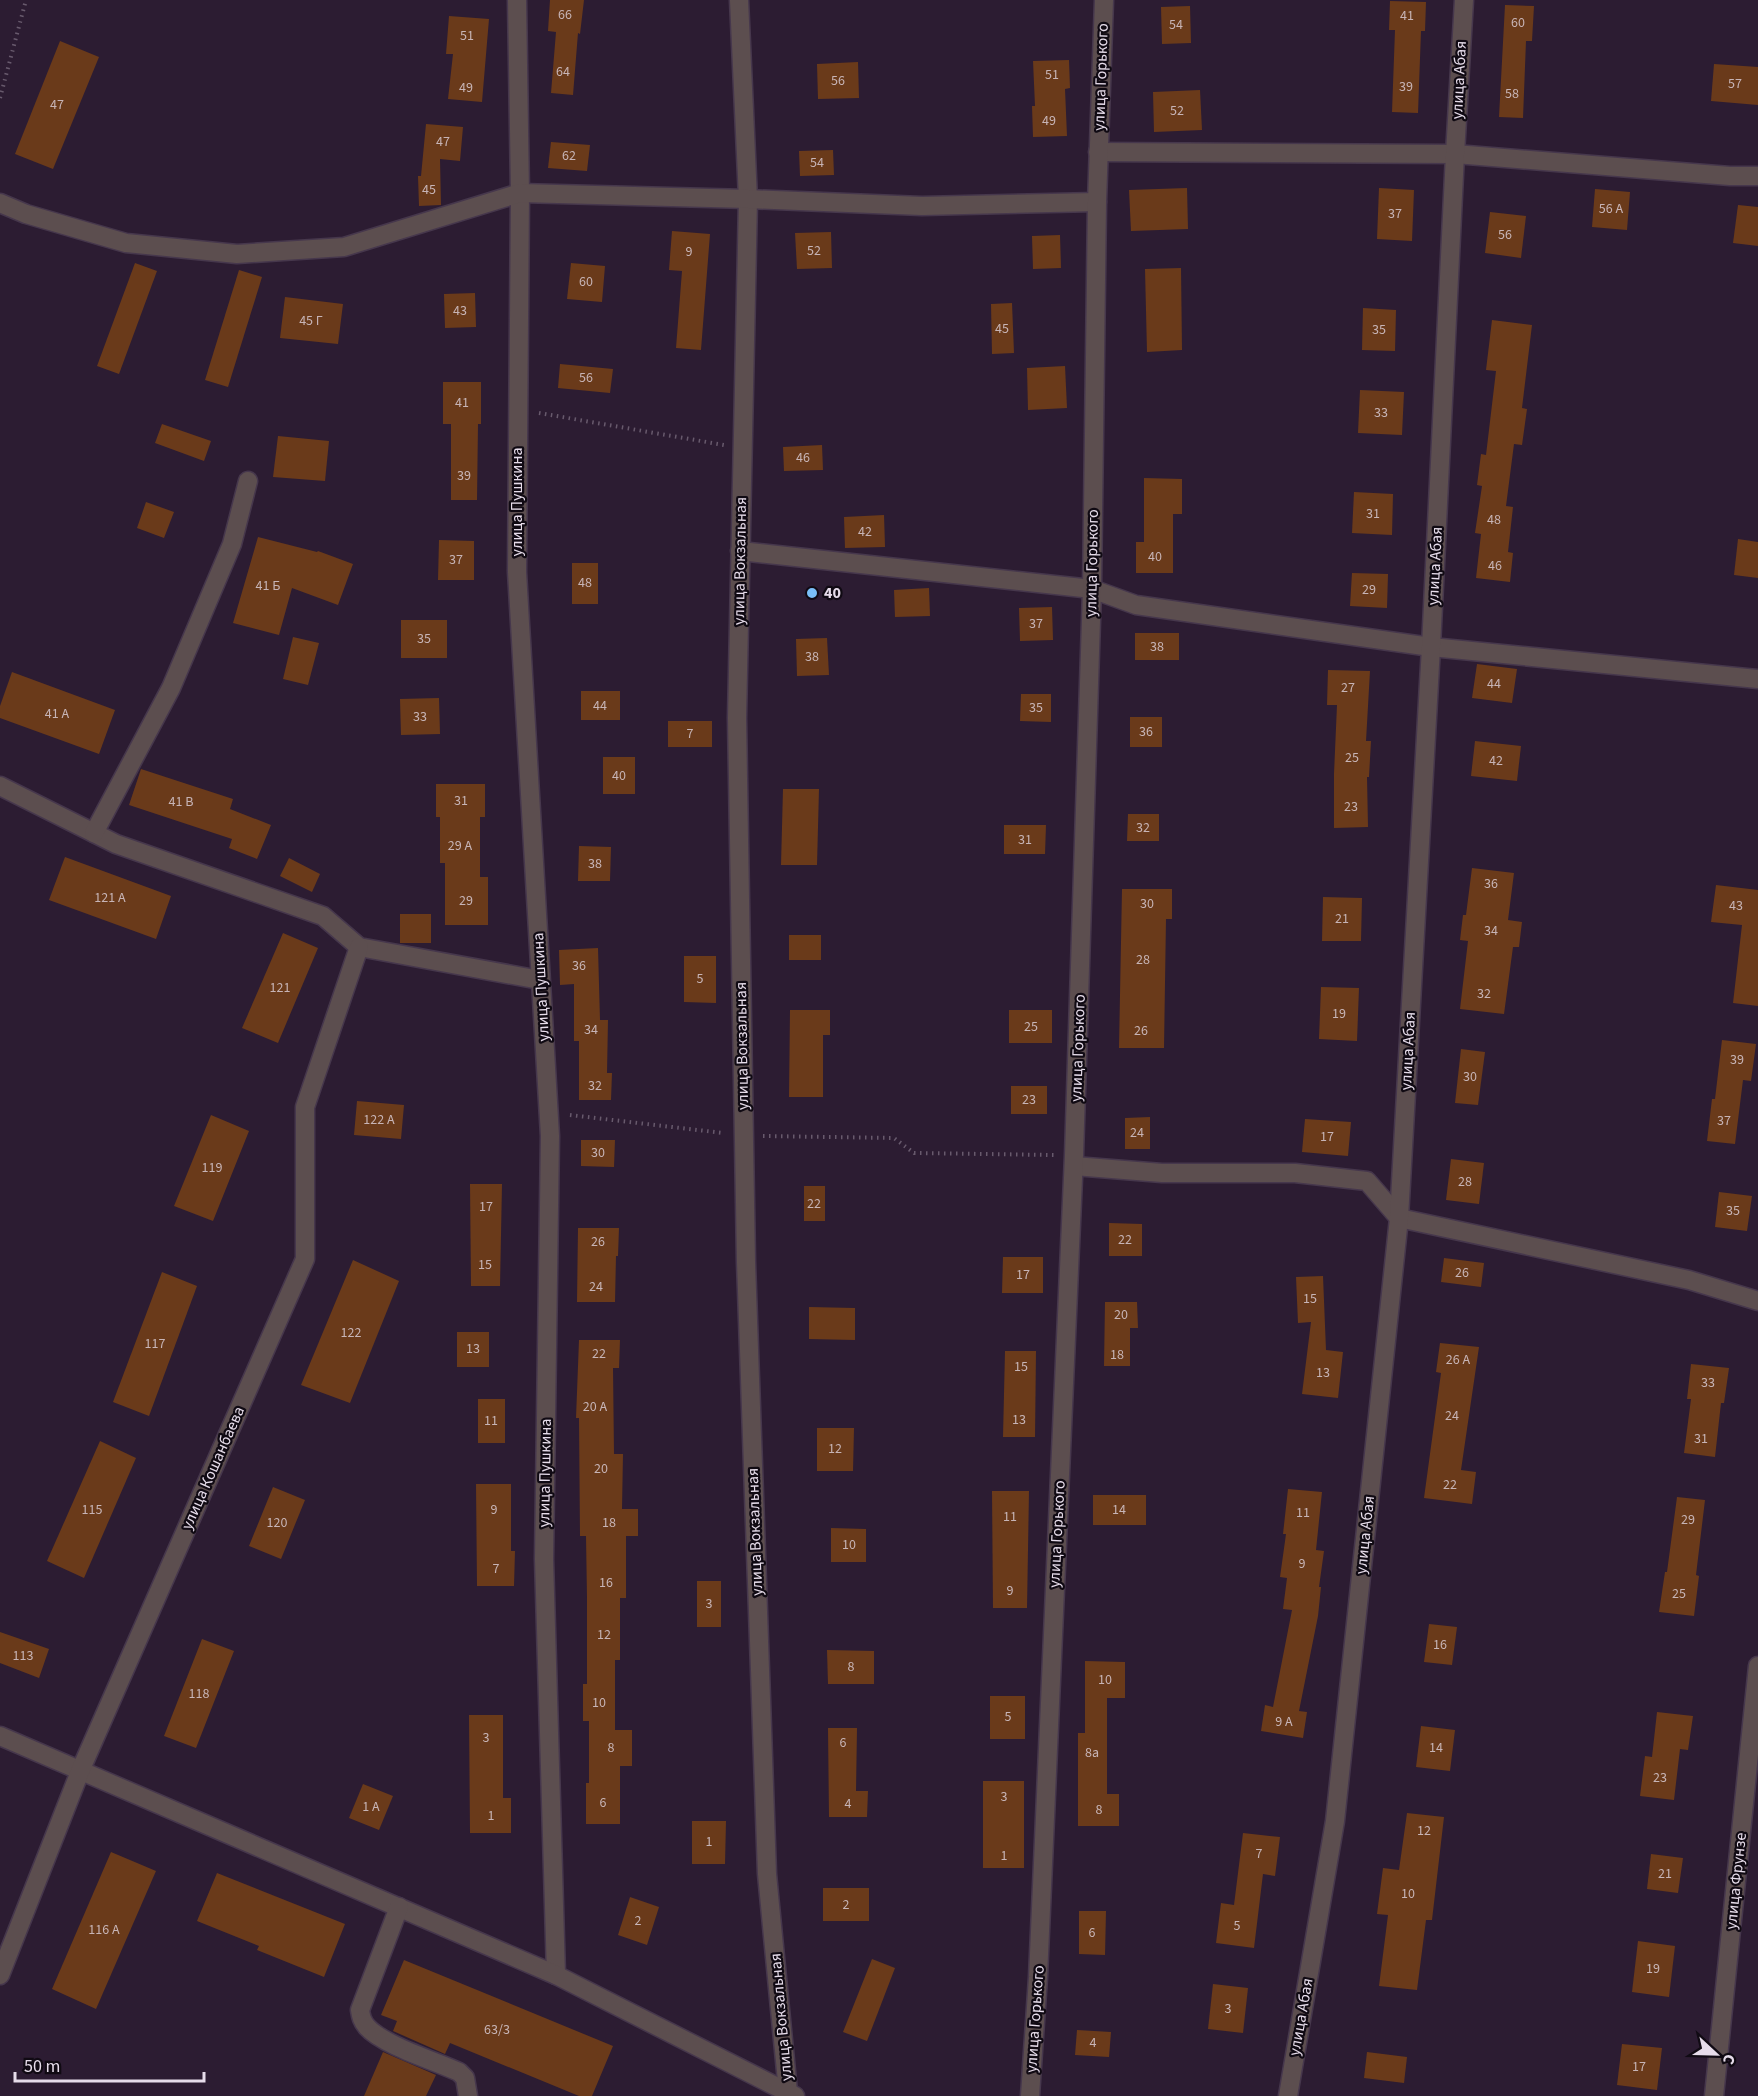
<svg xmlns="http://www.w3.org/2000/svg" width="1758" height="2096" font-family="'Source Sans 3',sans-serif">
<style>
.building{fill:#6a3a1a}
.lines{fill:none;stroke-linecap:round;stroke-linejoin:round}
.minor-casing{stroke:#46374c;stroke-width:21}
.path{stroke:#685a6d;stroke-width:4;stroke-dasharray:1.5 4.5;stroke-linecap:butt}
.minor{stroke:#5c4e4f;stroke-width:18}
.poi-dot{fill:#7abff8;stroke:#100a13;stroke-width:2}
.labels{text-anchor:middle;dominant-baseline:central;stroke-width:4.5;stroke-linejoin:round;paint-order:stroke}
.number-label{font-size:14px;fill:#c7b4b6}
.street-label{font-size:16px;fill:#e6dcea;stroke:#100a13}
.poi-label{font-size:16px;font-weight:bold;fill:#e6dcea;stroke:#100a13;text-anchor:start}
</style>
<rect width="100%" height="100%" fill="#2c1c32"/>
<g class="building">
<polygon points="550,0 584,0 580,34 578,33 573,95 551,93 556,32 548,31"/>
<polygon points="1390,1 1426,2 1425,31 1421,31 1418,113 1392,112 1395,30 1389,30"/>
<polygon points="1505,5 1534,6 1532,41 1526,41 1523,118 1499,117"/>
<polygon points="1190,6 1191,43 1162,44 1161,7"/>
<polygon points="449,16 489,19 482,102 448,99 453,54 446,54"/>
<polygon points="60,41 99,57 53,169 15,154"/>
<polygon points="1069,60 1070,88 1065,89 1067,136 1033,137 1032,106 1035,106 1033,61"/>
<polygon points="858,62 859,98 818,99 817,64"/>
<polygon points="1714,64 1758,67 1758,105 1711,101"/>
<polygon points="1200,90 1202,130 1154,132 1153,92"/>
<polygon points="426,124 463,127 460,161 440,159 441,205 419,206 418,176 421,176"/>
<polygon points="551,142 590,145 587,171 548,168"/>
<polygon points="833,150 834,175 800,176 799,151"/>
<polygon points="1187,188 1188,229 1131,231 1129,190"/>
<polygon points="1379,188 1414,190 1412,241 1377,239"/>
<polygon points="1595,189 1630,192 1627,230 1592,227"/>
<polygon points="1738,205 1758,207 1758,246 1733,243"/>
<polygon points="1490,212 1526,216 1521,258 1485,253"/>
<polygon points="672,231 710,234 701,350 676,348 682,271 669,270"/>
<polygon points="831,232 832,268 797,269 795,233"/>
<polygon points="1060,235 1061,268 1033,269 1032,236"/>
<polygon points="135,263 157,271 119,374 97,366"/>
<polygon points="571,263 605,266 602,302 567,299"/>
<polygon points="1181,268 1182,350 1147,352 1145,269"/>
<polygon points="239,270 262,277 228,387 205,380"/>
<polygon points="475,293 476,327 445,328 444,294"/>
<polygon points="285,297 343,304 338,344 280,338"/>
<polygon points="1012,303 1014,353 992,354 991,304"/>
<polygon points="1363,308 1396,310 1395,351 1362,350"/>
<polygon points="1492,320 1532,325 1522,408 1527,409 1522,445 1514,444 1506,506 1513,507 1508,552 1513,553 1510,582 1476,578 1481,534 1475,533 1482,486 1477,485 1481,454 1486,455 1496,371 1486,370"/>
<polygon points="560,364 613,369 610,393 558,388"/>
<polygon points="1065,366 1067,408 1028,410 1027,368"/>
<polygon points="443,382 481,382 481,424 478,424 477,500 451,500 451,424 443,424"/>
<polygon points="1360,390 1404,392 1402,435 1358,433"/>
<polygon points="162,424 211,441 204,461 155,443"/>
<polygon points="278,436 329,441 325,481 273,477"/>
<polygon points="822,445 823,470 784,471 783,447"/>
<polygon points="1144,478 1182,479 1182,514 1173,514 1173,573 1136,573 1136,542 1144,542"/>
<polygon points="1354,492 1393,494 1392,535 1352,533"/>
<polygon points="146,502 174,512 164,538 137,528"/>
<polygon points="884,515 885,547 845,548 844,517"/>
<polygon points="258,537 317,552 318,551 353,564 338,605 292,588 279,635 233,623"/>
<polygon points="1738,539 1758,542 1758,578 1734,575"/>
<polygon points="439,540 474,541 474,580 438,580"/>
<rect x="572" y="563" width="26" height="41"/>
<polygon points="1352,573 1388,574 1387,608 1350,606"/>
<polygon points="929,588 930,616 895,617 894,590"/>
<polygon points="1052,607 1053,640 1020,641 1019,608"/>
<rect x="401" y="620" width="46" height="38"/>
<rect x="1135" y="633" width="44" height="27"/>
<polygon points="293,637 319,643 308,685 283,679"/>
<polygon points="827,638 829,675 797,676 796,639"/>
<polygon points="1477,664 1517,669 1512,703 1472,698"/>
<polygon points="1328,670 1370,671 1366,741 1371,741 1369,777 1367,777 1368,827 1334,828 1334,774 1337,705 1327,705"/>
<polygon points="12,672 115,710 99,754 0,718 0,706"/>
<rect x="581" y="691" width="39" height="29"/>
<polygon points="1021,694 1051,694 1051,722 1020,721"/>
<polygon points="439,698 440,734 401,735 400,699"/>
<rect x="1130" y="717" width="32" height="30"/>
<rect x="668" y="721" width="44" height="26"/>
<polygon points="1475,741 1521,746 1517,781 1471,776"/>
<rect x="603" y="757" width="32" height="37"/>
<polygon points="141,769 233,799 230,809 271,825 257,859 229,848 232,839 129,805"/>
<polygon points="436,784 485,784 485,817 480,817 480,877 488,877 488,925 445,925 445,863 440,863 440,817 436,817"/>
<polygon points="783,789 819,789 817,865 781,865"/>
<polygon points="1128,814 1159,814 1159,841 1127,841"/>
<polygon points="1004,825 1046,825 1045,854 1004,854"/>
<polygon points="579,846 611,847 610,881 578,881"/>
<polygon points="65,857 171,896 156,939 49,900"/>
<polygon points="289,858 320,874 312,892 280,876"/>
<polygon points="1472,868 1514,873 1508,920 1522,922 1519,947 1513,947 1504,1014 1460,1009 1468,941 1460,940 1463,915 1466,915"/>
<polygon points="1716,885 1758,890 1758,1006 1733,1003 1742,925 1711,922"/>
<polygon points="1122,889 1172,889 1172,919 1166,919 1164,1048 1119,1048"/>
<polygon points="1323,897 1362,898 1361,941 1322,941"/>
<rect x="400" y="914" width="31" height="29"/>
<polygon points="283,933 318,948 278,1043 242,1028"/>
<rect x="789" y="935" width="32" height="25"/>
<polygon points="598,948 600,1020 608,1020 607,1073 612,1073 611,1100 579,1100 579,1041 574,1041 574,984 560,985 559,950"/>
<polygon points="684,956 716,956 716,1003 684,1002"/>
<polygon points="1321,987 1359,988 1357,1041 1319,1039"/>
<polygon points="790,1010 830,1010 830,1035 823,1035 823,1097 789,1097"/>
<rect x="1009" y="1010" width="43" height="33"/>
<polygon points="1722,1040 1756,1044 1751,1081 1743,1080 1735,1144 1707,1141 1712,1099 1715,1099"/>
<polygon points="1461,1049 1485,1052 1478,1105 1455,1103"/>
<rect x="1011" y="1086" width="36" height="28"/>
<polygon points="357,1101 404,1105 401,1139 354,1135"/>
<polygon points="211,1115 249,1131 213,1221 174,1206"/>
<polygon points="1150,1117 1150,1149 1125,1149 1125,1118"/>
<polygon points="1305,1119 1351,1122 1348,1156 1302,1152"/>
<polygon points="581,1140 615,1140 614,1167 581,1166"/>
<polygon points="1451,1159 1484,1163 1479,1204 1446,1200"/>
<polygon points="470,1184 502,1184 500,1286 471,1286"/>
<rect x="804" y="1186" width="21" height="35"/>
<polygon points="1719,1192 1752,1196 1747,1231 1715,1227"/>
<polygon points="1109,1223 1142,1224 1142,1256 1109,1256"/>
<polygon points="578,1228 619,1228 618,1256 616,1256 615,1302 577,1302"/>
<polygon points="1003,1257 1043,1257 1043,1293 1002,1293"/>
<polygon points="1444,1258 1484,1263 1481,1287 1441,1282"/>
<polygon points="353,1260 399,1281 350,1403 301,1385"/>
<polygon points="162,1272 197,1286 149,1416 113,1402"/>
<polygon points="1323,1276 1326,1350 1343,1352 1338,1398 1302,1394 1311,1322 1298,1323 1296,1277"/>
<polygon points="1105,1302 1137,1302 1138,1328 1130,1328 1130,1366 1104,1366"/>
<polygon points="809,1307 855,1308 855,1340 809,1339"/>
<rect x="457" y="1332" width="32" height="35"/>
<polygon points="579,1340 620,1340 619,1368 613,1368 614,1454 623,1454 622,1509 638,1509 638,1536 626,1536 626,1598 620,1598 620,1660 615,1660 615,1730 632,1730 632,1766 620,1766 620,1824 586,1824 586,1783 589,1783 589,1721 583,1721 583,1684 587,1684 587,1598 586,1536 580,1536 579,1418 576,1418"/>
<polygon points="1440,1343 1479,1347 1461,1470 1476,1472 1472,1504 1424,1498 1441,1373 1436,1372"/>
<polygon points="1005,1351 1036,1351 1035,1437 1003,1437"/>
<polygon points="1691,1364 1729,1368 1724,1403 1721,1403 1715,1457 1684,1453 1691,1399 1687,1399"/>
<rect x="478" y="1399" width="27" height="44"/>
<polygon points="817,1428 854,1428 853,1471 817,1471"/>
<polygon points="100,1441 136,1458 84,1578 47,1561"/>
<polygon points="476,1484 511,1484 511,1551 515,1551 514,1586 477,1586"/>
<polygon points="273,1487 305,1500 281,1559 249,1546"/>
<polygon points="1288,1489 1322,1492 1316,1550 1324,1551 1319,1587 1321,1587 1318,1616 1299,1711 1307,1712 1303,1738 1261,1731 1265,1705 1273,1707 1292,1610 1283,1609 1287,1578 1280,1577 1286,1534 1283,1534"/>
<polygon points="992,1491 1029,1491 1027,1608 993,1608"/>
<rect x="1093" y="1495" width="53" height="30"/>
<polygon points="1677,1497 1705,1500 1696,1575 1699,1576 1694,1616 1659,1612 1665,1572 1667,1572"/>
<polygon points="831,1528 866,1529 866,1562 831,1562"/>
<rect x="697" y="1581" width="24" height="46"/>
<polygon points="1429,1624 1457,1627 1452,1665 1424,1662"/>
<polygon points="0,1632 49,1649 39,1678 0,1663"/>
<polygon points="202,1639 234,1651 196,1748 164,1736"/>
<polygon points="827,1650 874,1651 874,1684 828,1684"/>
<polygon points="1085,1661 1125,1662 1125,1698 1107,1698 1107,1794 1119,1794 1119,1826 1078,1826 1078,1733 1085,1733"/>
<rect x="990" y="1696" width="35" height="43"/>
<polygon points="1657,1712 1693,1716 1688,1750 1680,1749 1674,1800 1640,1796 1645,1756 1652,1757"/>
<polygon points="469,1715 503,1715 503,1798 511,1798 511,1833 470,1833"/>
<polygon points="1421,1726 1455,1730 1450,1771 1416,1767"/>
<polygon points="828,1728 857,1728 856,1791 868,1791 867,1817 829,1817"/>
<rect x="983" y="1781" width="41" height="87"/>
<polygon points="363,1784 393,1796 379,1830 349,1818"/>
<polygon points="1407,1813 1444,1817 1432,1920 1426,1920 1417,1990 1379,1986 1388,1915 1377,1914 1383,1868 1399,1870"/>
<polygon points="692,1821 726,1821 725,1864 692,1864"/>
<polygon points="1243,1833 1280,1837 1275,1876 1263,1874 1254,1948 1216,1943 1221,1903 1234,1905"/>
<polygon points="111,1852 156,1871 96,2009 52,1989"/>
<polygon points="1651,1854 1683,1858 1678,1893 1647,1889"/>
<polygon points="217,1873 345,1924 324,1977 257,1950 259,1946 197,1921"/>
<rect x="823" y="1888" width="46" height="33"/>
<polygon points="630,1897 659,1907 647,1945 618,1935"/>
<polygon points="1079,1911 1106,1911 1105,1955 1079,1954"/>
<polygon points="1638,1941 1675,1946 1669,1997 1632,1992"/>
<polygon points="872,1959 895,1968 867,2041 843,2032"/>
<polygon points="404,1960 613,2046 592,2096 579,2096 450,2043 445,2054 393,2031 397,2021 381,2015"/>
<polygon points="1213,1984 1248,1988 1243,2033 1208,2029"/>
<polygon points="1077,2030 1111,2032 1109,2057 1075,2055"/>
<polygon points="1622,2044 1662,2048 1657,2090 1617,2085"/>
<polygon points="383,2052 436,2075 426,2096 364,2096"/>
<polygon points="1367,2052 1407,2057 1404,2083 1364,2078"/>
</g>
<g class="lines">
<g class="minor-casing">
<g id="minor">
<polyline points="517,0 520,193 517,572 550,1136 544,1559 556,1975"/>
<polyline points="739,0 748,199 737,718 746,1262 767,1874 788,2092 786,2096"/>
<polyline points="1098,152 1455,154 1730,176 1758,176"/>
<polyline points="0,203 26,214 126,243 237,254 344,247 520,193 748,199 922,206 1097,202"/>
<polyline points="740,551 1092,589 1136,605 1431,647 1758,679"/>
<polyline points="0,786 116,844 323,916 359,947 540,980"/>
<polyline points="94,833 171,688 232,544 248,481"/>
<polyline points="1074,1166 1162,1173 1295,1173 1367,1181 1399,1218 1689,1280 1758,1301"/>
<polyline points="0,1736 556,1975 795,2096"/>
<path d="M 399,1907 L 360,2010 C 361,2017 362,2021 367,2027 C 383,2045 435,2061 459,2072 L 465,2078 L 468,2096"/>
<polyline points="0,1975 81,1769 305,1259 305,1107 359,947"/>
<polyline points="1030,2096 1038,1977 1074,1155 1092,589 1097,202 1104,0"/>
<polyline points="1288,2096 1335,1821 1399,1218 1431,647 1455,154 1464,0"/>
<polyline points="1714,2096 1758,1666"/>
</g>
</g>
<g class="path">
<polyline points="0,98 26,0"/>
<polyline points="539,413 724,445"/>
<polyline points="570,1115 723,1133"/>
<polyline points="763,1136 894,1138 914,1153 1054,1155"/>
</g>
<use href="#minor" class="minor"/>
</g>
<circle class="poi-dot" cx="812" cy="593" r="6"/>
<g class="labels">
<g class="number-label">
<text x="565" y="15">66</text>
<text x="1407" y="16">41</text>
<text x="1518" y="23">60</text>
<text x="1176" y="25">54</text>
<text x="467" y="36">51</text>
<text x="563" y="72">64</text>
<text x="1052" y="75">51</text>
<text x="838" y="81">56</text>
<text x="1735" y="84">57</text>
<text x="1406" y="87">39</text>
<text x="466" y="88">49</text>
<text x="1512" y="94">58</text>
<text x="57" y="105">47</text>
<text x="1177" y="111">52</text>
<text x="1049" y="121">49</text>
<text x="443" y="142">47</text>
<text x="569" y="156">62</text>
<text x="817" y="163">54</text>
<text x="429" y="190">45</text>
<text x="1611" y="209">56 А</text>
<text x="1395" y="214">37</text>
<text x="1505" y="235">56</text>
<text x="814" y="251">52</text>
<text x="689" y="252">9</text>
<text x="586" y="282">60</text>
<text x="460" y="311">43</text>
<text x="311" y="321">45 Г</text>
<text x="1002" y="329">45</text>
<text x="1379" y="330">35</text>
<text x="586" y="378">56</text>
<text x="462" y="403">41</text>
<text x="1381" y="413">33</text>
<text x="803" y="458">46</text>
<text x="464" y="476">39</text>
<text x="1373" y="514">31</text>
<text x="1494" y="520">48</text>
<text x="865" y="532">42</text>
<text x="1155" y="557">40</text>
<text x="456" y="560">37</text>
<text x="1495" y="566">46</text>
<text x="585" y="583">48</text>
<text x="268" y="586">41 Б</text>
<text x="1369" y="590">29</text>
<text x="1036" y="624">37</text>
<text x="424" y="639">35</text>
<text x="1157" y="647">38</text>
<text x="812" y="657">38</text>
<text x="1494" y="684">44</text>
<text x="1348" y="688">27</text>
<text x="600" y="706">44</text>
<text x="1036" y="708">35</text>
<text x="57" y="714">41 А</text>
<text x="420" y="717">33</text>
<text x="1146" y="732">36</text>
<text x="690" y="734">7</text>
<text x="1352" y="758">25</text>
<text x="1496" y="761">42</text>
<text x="619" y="776">40</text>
<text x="461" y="801">31</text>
<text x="181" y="802">41 В</text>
<text x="1351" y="807">23</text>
<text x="1143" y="828">32</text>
<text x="1025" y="840">31</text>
<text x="460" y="846">29 А</text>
<text x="595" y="864">38</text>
<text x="1491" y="884">36</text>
<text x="110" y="898">121 A</text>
<text x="466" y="901">29</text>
<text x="1147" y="904">30</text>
<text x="1736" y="906">43</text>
<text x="1342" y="919">21</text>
<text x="1491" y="931">34</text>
<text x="1143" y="960">28</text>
<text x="579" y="966">36</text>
<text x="700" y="979">5</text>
<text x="280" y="988">121</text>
<text x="1484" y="994">32</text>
<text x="1339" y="1014">19</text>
<text x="1031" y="1027">25</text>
<text x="591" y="1030">34</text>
<text x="1141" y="1031">26</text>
<text x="1737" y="1060">39</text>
<text x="1470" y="1077">30</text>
<text x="595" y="1086">32</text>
<text x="1029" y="1100">23</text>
<text x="379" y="1120">122 A</text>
<text x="1724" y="1121">37</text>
<text x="1137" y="1133">24</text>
<text x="1327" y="1137">17</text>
<text x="598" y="1153">30</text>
<text x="212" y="1168">119</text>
<text x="1465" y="1182">28</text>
<text x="814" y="1204">22</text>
<text x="486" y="1207">17</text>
<text x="1733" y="1211">35</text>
<text x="1125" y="1240">22</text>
<text x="598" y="1242">26</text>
<text x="485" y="1265">15</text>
<text x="1462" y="1273">26</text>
<text x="1023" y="1275">17</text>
<text x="596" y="1287">24</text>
<text x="1310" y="1299">15</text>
<text x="1121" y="1315">20</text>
<text x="351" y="1333">122</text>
<text x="155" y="1344">117</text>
<text x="473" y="1349">13</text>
<text x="599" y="1354">22</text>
<text x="1117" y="1355">18</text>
<text x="1458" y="1360">26 А</text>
<text x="1021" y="1367">15</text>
<text x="1323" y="1373">13</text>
<text x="1708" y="1383">33</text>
<text x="595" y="1407">20 A</text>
<text x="1452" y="1416">24</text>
<text x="1019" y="1420">13</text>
<text x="491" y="1421">11</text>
<text x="1701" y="1439">31</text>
<text x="835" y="1449">12</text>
<text x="601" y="1469">20</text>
<text x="1450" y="1485">22</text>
<text x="92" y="1510">115</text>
<text x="494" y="1510">9</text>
<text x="1119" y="1510">14</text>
<text x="1303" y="1513">11</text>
<text x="1010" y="1517">11</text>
<text x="1688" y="1520">29</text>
<text x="277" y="1523">120</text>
<text x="609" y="1523">18</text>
<text x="849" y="1545">10</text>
<text x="1302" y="1564">9</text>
<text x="496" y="1569">7</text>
<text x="606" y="1583">16</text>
<text x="1010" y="1591">9</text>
<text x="1679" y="1594">25</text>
<text x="709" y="1604">3</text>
<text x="604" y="1635">12</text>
<text x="1440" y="1645">16</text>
<text x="23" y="1656">113</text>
<text x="851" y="1667">8</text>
<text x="1105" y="1680">10</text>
<text x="199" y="1694">118</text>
<text x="599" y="1703">10</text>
<text x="1008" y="1717">5</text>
<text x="1284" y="1722">9 А</text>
<text x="486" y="1738">3</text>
<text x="843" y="1743">6</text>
<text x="611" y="1748">8</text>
<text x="1436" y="1748">14</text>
<text x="1092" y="1753">8а</text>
<text x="1660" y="1778">23</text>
<text x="1004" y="1797">3</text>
<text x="603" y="1803">6</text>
<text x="848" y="1804">4</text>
<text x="371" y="1807">1 А</text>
<text x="1099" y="1810">8</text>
<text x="491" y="1816">1</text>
<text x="1424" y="1831">12</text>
<text x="709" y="1842">1</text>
<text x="1259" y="1854">7</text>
<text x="1004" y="1856">1</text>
<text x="1665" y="1874">21</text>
<text x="1408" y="1894">10</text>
<text x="846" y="1905">2</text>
<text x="638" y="1921">2</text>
<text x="1237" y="1926">5</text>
<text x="104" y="1930">116 А</text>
<text x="1092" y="1933">6</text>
<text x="1653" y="1969">19</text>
<text x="1228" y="2009">3</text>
<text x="497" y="2030">63/3</text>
<text x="1093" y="2043">4</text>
<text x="1639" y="2067">17</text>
</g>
<g class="street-label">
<text transform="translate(1101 77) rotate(-88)">улица Горького</text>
<text transform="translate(1459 80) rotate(-87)">улица Абая</text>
<text transform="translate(517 502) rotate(-90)">улица Пушкина</text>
<text transform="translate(740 561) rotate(-89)">улица Вокзальная</text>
<text transform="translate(1092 563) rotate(-89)">улица Горького</text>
<text transform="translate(1435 566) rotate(-87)">улица Абая</text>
<text transform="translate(541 987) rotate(-93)">улица Пушкина</text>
<text transform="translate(742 1046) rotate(-91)">улица Вокзальная</text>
<text transform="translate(1078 1048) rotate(-88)">улица Горького</text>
<text transform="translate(1408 1051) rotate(-87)">улица Абая</text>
<text transform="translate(213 1468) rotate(-66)">улица Кошанбаева</text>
<text transform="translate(545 1473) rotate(-89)">улица Пушкина</text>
<text transform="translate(755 1532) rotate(-92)">улица Вокзальная</text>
<text transform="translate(1057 1534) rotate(-87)">улица Горького</text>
<text transform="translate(1365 1535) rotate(-84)">улица Абая</text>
<text transform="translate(1736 1881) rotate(-84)">улица Фрунзе</text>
<text transform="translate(781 2017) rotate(-95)">улица Вокзальная</text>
<text transform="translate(1301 2017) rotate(-80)">улица Абая</text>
<text transform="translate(1035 2019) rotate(-86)">улица Горького</text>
</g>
<g class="poi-label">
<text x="824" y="593">40</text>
</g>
</g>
<g transform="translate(1716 2054) rotate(112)" stroke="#100a13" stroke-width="4.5" paint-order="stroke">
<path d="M0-4.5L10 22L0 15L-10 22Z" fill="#e6dcea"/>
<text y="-9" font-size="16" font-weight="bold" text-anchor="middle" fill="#e6dcea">С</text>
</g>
<path d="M15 2072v9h189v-9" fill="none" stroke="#e6dcea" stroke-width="3"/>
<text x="24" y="2072" font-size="18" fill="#e6dcea" stroke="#100a13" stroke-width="4.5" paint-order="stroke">50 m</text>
</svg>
